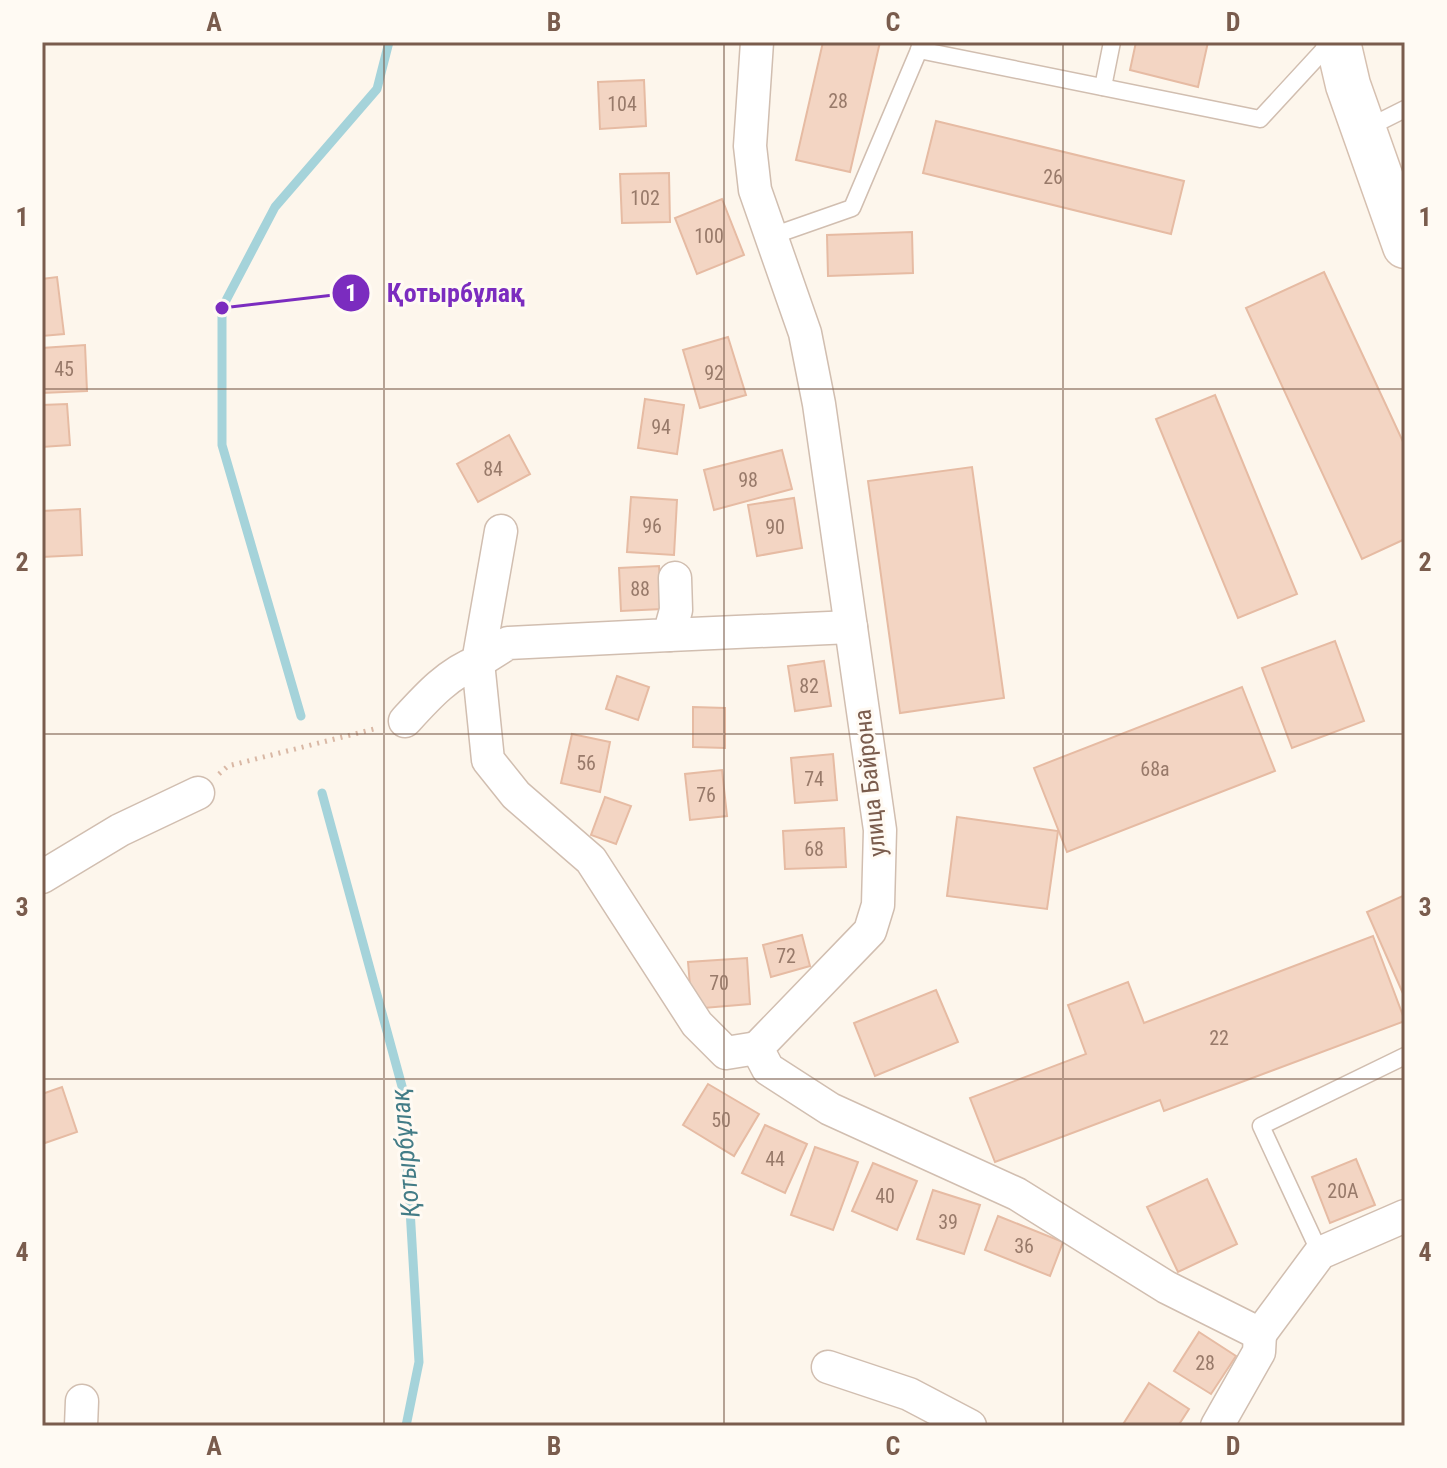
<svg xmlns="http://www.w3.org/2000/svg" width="1447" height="1468" font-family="'Roboto Condensed',sans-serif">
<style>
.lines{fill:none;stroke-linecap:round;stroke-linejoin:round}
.stream{stroke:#a5d3da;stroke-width:9}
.building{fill:#f3d5c3;stroke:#e6bba3;stroke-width:2}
.lane-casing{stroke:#d1beb0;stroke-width:19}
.street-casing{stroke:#d1beb0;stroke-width:35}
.secondary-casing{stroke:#d6c0b0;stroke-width:47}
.path{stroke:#d9b8a5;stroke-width:5;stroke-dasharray:2 6;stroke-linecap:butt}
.lane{stroke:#fff;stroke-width:16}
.street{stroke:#fff;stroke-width:32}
.secondary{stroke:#fff;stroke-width:44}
.grid{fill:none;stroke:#7a5c4d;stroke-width:2;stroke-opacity:0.55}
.labels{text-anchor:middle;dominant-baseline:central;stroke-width:6;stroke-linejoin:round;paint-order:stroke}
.number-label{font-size:20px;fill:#987a6a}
.street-label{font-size:24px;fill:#7a5c4d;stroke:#fffaf3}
.water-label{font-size:26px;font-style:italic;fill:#437c86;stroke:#fffaf3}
.leader{fill:none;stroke:#7b2cbf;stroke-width:3}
.callout-dot{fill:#7b2cbf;stroke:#fffaf3;stroke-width:3}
.mark-label{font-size:24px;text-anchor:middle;font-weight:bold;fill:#fff}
.callout-label{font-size:26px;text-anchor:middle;font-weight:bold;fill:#7b2cbf;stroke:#fffaf3;stroke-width:6;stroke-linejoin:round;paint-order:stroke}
.neatline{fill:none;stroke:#7a5c4d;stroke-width:3}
.grid-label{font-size:26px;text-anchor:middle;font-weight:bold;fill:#7a5c4d}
</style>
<rect width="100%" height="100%" fill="#fdf6ec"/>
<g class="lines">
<g class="stream">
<polyline points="301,716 222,445 222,308 275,207 377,89 389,42"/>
<polyline points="322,793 403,1090 419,1362 406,1426"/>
</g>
</g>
<g class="building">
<polygon points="823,42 880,42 850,172 796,160"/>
<polygon points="1136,42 1208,42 1198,87 1130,70"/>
<polygon points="644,80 646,126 600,129 598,82"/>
<polygon points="936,121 1184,181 1171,234 923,173"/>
<polygon points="669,173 670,222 622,223 620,174"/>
<polygon points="722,199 744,255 697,274 675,218"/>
<polygon points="912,232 913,273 828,276 827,235"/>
<polygon points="1324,272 1405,446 1405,539 1362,559 1246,308"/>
<polygon points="57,277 64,334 42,336 42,279"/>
<polygon points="728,337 746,395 700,408 683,350"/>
<polygon points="85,345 87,391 42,393 42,348"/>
<polygon points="1215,395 1297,594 1238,618 1156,419"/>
<polygon points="645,399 684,405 677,454 638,448"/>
<polygon points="67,404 70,445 42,447 42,405"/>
<polygon points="509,435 530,474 478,502 457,464"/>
<polygon points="782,450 792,489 714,510 704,470"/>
<polygon points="972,467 1004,698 900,713 868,481"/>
<polygon points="631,497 677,500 674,555 627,552"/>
<polygon points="794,498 802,548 757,556 748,505"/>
<polygon points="80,509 82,555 42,557 42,511"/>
<polygon points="659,566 662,609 621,611 619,568"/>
<polygon points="1335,641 1364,721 1292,748 1262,668"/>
<polygon points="824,661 831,706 795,711 788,666"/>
<polygon points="617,676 649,687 638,720 606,709"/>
<polygon points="1242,687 1275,771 1067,852 1034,768"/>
<polygon points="693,707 725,708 725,748 693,747"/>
<polygon points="572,734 610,742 600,792 561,783"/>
<polygon points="833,754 837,800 795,803 791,758"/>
<polygon points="722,770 727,816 690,820 685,774"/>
<polygon points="605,797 631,806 616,844 591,835"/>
<polygon points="957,817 1058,831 1047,909 947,896"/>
<polygon points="844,828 846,867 785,869 783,831"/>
<polygon points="1405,895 1405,998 1367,912"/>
<polygon points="802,935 810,966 771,977 763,945"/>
<polygon points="1373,936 1405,1021 1164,1111 1160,1100 995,1162 970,1098 1086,1054 1068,1005 1128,982 1144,1023"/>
<polygon points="747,958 750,1004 692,1009 688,962"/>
<polygon points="936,990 958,1042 875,1076 854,1023"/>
<polygon points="708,1084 759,1114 734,1156 683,1125"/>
<polygon points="62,1087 77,1132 42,1144 42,1094"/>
<polygon points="765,1125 807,1144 785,1193 742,1173"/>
<polygon points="815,1147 858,1162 833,1230 791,1215"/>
<polygon points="1356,1159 1375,1205 1330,1223 1312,1177"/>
<polygon points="873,1163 917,1181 897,1230 852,1211"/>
<polygon points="1207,1179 1237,1244 1178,1272 1147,1207"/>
<polygon points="933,1190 980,1205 964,1254 917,1239"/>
<polygon points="998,1216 1063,1242 1050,1276 985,1250"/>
<polygon points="1199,1332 1236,1356 1211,1394 1174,1371"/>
<polygon points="1149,1383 1189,1409 1178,1426 1122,1426"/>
</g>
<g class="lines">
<g class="lane-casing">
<g id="lane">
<polyline points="921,42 919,50 1260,119 1331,42"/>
<polyline points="1103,87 1112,42"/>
<polyline points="1367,128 1405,109"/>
<polyline points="772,236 852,208 919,50"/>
<polyline points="1320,1253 1261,1126 1405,1056"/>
</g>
</g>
<g class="street-casing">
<g id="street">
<polyline points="757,42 750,146 755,190 805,333 819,404 880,830 878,905 870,931 757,1048 768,1069 830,1109 1017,1194 1166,1287 1260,1334 1320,1253 1405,1216"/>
<polyline points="669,635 851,627"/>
<polyline points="478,662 508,643 669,635 676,610 675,578"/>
<polyline points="478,662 501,531"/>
<path d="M 405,721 C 426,698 448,673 478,662 L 488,760 L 516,795 L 591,860 L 697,1024 L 726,1053 L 757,1048"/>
<polyline points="42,877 120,830 198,793"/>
<polyline points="828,1367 909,1394 970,1426"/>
<polyline points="81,1426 82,1401"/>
<polyline points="1217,1426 1259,1352 1260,1334"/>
</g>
</g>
<g class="secondary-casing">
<polyline id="secondary" points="1338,42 1348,85 1405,246"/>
</g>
<polyline class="path" points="219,774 228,766 378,728"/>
<use href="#lane" class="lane"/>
<use href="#street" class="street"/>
<use href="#secondary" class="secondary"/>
</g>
<path class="grid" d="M 384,42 L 384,1426M 724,42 L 724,1426M 1063,42 L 1063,1426M 42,389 L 1405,389M 42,734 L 1405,734M 42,1079 L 1405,1079"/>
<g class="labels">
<g class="number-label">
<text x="838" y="101">28</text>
<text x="622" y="104">104</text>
<text x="1053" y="177">26</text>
<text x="645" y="198">102</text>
<text x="709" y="236">100</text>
<text x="64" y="369">45</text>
<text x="714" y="373">92</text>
<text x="661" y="427">94</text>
<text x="493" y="469">84</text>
<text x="748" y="480">98</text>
<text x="652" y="526">96</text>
<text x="775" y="527">90</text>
<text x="640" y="589">88</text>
<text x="809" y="686">82</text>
<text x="586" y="763">56</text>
<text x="1155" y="769">68а</text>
<text x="814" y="779">74</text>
<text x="706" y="795">76</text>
<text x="814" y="849">68</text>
<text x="786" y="956">72</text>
<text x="719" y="983">70</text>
<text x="1219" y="1038">22</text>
<text x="721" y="1120">50</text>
<text x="775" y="1159">44</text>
<text x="1343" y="1191">20А</text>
<text x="885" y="1196">40</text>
<text x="948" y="1222">39</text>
<text x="1024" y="1246">36</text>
<text x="1205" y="1363">28</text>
</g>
<g class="street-label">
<text transform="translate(870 783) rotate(-96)">улица Байрона</text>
</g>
<g class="water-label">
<text transform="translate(405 1153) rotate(-95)">Қотырбұлақ</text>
</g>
</g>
<path class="leader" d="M222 308L351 293"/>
<g class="callout-dot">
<circle cx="222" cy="308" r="8"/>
<circle cx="351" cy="293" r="20"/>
</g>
<g class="mark-label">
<text x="351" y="301">1</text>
</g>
<g class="callout-label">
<text x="456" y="302">Қотырбұлақ</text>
</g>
<rect width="1447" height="1468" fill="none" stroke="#fffaf3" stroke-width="88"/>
<rect x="44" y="44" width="1359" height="1380" class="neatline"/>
<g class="grid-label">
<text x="214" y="31">A</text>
<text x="554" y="31">B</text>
<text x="893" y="31">C</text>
<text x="1233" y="31">D</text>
<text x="22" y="226">1</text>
<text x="1425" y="226">1</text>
<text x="22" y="571">2</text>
<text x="1425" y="571">2</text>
<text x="22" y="916">3</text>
<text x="1425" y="916">3</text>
<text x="22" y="1261">4</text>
<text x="1425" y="1261">4</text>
<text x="214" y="1455">A</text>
<text x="554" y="1455">B</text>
<text x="893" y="1455">C</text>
<text x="1233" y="1455">D</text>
</g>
</svg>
